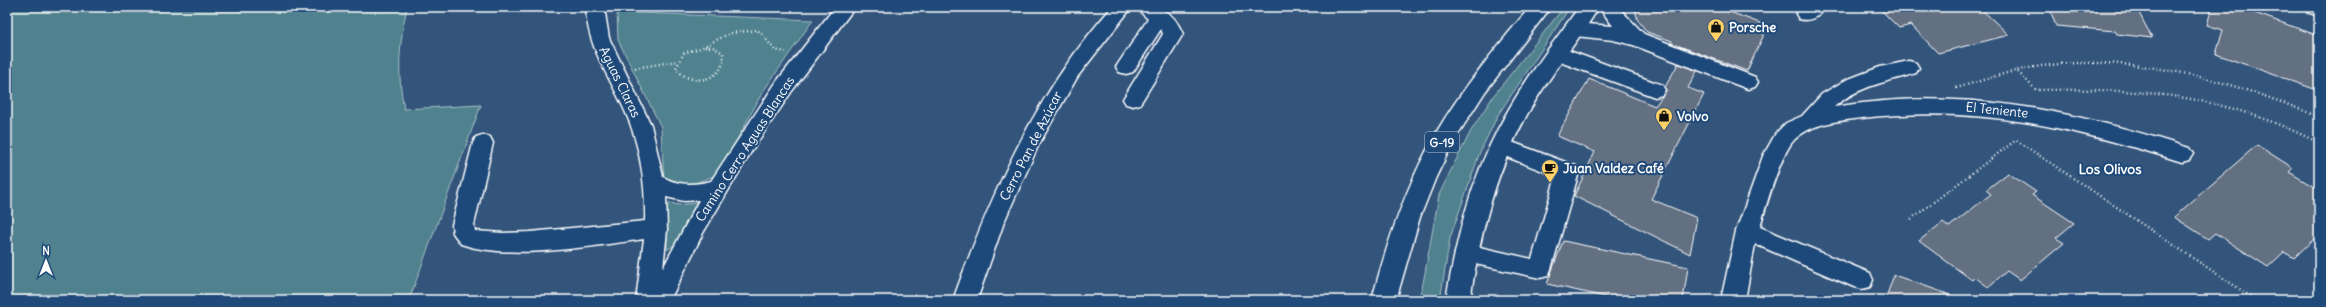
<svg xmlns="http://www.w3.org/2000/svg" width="2326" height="307" font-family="Delius,sans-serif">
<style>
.green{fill:#50828e;stroke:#a8c0c6}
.building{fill:#637082;stroke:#fff}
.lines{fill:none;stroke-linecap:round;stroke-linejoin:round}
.minor-casing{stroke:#fff;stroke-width:3}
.major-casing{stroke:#fff;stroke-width:3}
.path{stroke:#fff;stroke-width:2.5;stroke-dasharray:1 3;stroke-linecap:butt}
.minor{fill:#1f4a7a;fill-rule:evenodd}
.major{fill:#1f4a7a;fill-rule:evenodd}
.labels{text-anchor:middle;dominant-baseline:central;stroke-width:4;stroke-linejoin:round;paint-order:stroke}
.shield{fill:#1f4a7a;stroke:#bcc9d7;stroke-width:1}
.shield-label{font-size:12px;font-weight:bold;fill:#fff}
.poi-label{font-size:13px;font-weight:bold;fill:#fff;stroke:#1f4a7a;text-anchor:start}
.street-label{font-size:13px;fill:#fff;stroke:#1f4a7a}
.neighbourhood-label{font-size:14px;font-weight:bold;fill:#fff;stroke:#1f4a7a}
</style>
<rect width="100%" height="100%" fill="#33557c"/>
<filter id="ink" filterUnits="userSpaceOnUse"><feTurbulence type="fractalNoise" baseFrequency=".025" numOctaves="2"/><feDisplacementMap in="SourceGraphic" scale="8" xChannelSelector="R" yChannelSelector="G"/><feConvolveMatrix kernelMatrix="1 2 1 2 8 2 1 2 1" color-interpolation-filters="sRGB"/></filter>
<g filter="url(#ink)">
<g class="green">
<path d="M 7,7 L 407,7 C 399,45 397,71 404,109 L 481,105 L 409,300 L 7,300 Z"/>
<polygon points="1564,7 1570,7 1498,115 1480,152 1450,238 1440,300 1420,300 1439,195 1453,166 1472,129 1494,95"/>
<polygon points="617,12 813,20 762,93 719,174 690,185 664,182 661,127 618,40"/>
<polygon points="671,203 679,205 696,203 696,207 674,245 667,250 667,205"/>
</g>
<g class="building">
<polygon points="1635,7 1716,7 1768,26 1747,71 1671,43 1672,41 1647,32 1637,19"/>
<polygon points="1878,7 1979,7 2009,35 1938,53 1911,25 1899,28"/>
<polygon points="2049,7 2136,7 2152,38 2117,34 2115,31 2056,26"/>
<polygon points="2212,7 2238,7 2319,36 2319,78 2317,90 2216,54 2223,30 2207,25"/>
<polygon points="1678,64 1697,71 1688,88 1704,94 1651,199 1697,218 1690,254 1574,196 1595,152 1557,136 1589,79 1655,106 1666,91 1665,87"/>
<polygon points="2257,145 2293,168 2289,172 2319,190 2319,234 2294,258 2284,252 2268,267 2215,233 2208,239 2174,217"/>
<polygon points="2008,173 2036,192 2032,195 2074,223 2056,238 2064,243 2020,280 2007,271 1988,287 1975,277 1972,280 1919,241 1943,222 1949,227 1991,194 1986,190"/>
<polygon points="1563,241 1688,267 1683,300 1619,300 1547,284"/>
<polygon points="1894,275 1956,297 1956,300 1885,300"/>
</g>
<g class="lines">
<g class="minor-casing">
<g id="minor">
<path d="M 586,7 L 604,7 L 609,38 L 651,125 L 663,177 C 679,186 694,185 711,181 L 777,81 L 835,7 L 855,7 L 792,91 L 754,147 L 703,233 L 670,300 L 636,300 L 644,239 C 593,246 510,261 461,244 L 453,233 L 452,225 L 473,143 L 476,137 L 483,135 L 490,137 L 493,143 L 474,225 L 475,231 L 503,233 L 530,232 L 645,221 C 646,185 640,144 625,111 C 609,75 587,47 586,7 ZM 666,197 L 684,201 L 699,200 L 663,268 L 667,230 Z"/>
<path d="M 1112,7 L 1132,7 L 1078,76 L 1039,144 L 1004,222 L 977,300 L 953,300 C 991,194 1036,92 1112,7 Z"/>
<path d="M 1135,7 C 1160,7 1172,8 1183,34 L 1140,104 L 1133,106 L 1126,104 L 1123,99 L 1163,34 L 1161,29 L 1133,72 L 1126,74 L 1119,72 L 1116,67 L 1148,19 Z"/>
<polygon points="1599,7 1618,7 1644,34 1755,77 1758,82 1755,87 1748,89 1633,45 1613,40 1566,35 1563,30 1566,25 1573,23 1613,26"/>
<path d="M 1802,7 L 1824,7 C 1819,17 1810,22 1799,19 L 1796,14 Z"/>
<polygon points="2305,7 2319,7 2319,16 2307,12"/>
<polygon points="1556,46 1662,85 1665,90 1662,95 1655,97 1549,58 1546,53 1549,48"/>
<path d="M 1909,61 L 1916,63 L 1919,68 L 1916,73 C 1887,82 1858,86 1834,107 C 1959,86 2071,110 2189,148 L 2193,154 L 2189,160 L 2182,162 C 2072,127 1978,105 1862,118 C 1839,121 1811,123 1794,140 C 1780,155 1766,206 1760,227 L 1870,273 L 1873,280 L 1870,287 L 1862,289 L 1854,287 L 1755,244 L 1745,300 L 1721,300 L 1736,231 L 1763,156 L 1776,133 L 1786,123 L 1802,116 L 1822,94 L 1846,80 L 1880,67 Z"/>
<polygon points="1501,138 1576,166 1579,172 1551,269 1548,276 1540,278 1466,262 1458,259 1455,253 1458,247 1466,244 1532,259 1556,176 1494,152 1491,146 1494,140"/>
</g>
</g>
<g class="major-casing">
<g id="major">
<path d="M 1530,7 L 1551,7 L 1485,92 L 1453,142 L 1436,177 L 1420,217 L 1396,300 L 1372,300 C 1387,242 1406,186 1436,133 C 1462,88 1497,47 1530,7 Z"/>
<path d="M 1579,7 L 1599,7 C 1577,43 1549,76 1528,113 C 1495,171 1480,235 1470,300 L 1446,300 C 1456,241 1470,182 1498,129 C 1520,86 1550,47 1579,7 Z"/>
</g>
</g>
<g class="path">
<path d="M 705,47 L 713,47 L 723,53 C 728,80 690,89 676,68 L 684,53 L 701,48 L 730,33 L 758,30 L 775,50 L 786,52"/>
<polyline points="635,68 678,61"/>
<path d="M 2018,72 L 2036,90 C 2142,88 2223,94 2319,143"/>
<path d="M 1956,88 C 1982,81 2008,71 2035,67 C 2132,52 2230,80 2319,117"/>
<polyline points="1911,219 2016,140 2256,300"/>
</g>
<use href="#minor" class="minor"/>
<use href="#major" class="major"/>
</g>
</g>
<defs>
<g id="shop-pin" transform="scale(0.9)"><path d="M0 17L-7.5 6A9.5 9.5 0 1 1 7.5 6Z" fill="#ffd166" stroke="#1f4a7a"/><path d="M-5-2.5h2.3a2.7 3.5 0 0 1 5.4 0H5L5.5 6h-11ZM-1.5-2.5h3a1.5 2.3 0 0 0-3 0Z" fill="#111"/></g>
<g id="cafe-pin" transform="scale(0.9)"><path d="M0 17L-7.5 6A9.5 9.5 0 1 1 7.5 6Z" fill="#ffd166" stroke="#1f4a7a"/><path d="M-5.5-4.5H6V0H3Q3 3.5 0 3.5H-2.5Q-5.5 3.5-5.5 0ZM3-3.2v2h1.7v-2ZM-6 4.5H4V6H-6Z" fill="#111"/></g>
</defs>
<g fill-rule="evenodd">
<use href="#shop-pin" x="1716" y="27"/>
<use href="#shop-pin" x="1664" y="116"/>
<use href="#cafe-pin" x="1550" y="168"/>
</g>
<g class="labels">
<rect class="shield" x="1425" y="132" width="34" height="20" rx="3"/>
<g class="shield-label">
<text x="1442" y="142">G-19</text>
</g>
<g class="poi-label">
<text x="1729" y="27">Porsche</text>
<text x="1677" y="116">Volvo</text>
<text x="1563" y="168">Juan Valdez Café</text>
</g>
<g class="street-label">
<text transform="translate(620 82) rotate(64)">Aguas Claras</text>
<text transform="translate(1997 110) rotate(6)">El Teniente</text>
<text transform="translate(1031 146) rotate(-63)">Cerro Pan de Azúcar</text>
<text transform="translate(745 149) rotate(-57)">Camino Cerro Aguas Blancas</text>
</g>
<g class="neighbourhood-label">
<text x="2110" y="169">Los Olivos</text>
</g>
</g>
<rect width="2326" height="307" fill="none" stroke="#1f4a7a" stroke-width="24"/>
<rect x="12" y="12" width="2302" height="283" fill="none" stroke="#fff" stroke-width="1.5" filter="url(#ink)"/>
<g transform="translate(46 261)" stroke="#1f4a7a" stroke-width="3" paint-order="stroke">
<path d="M0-3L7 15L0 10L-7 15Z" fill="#ffffff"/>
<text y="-6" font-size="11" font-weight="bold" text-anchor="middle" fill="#ffffff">N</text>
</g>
</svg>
